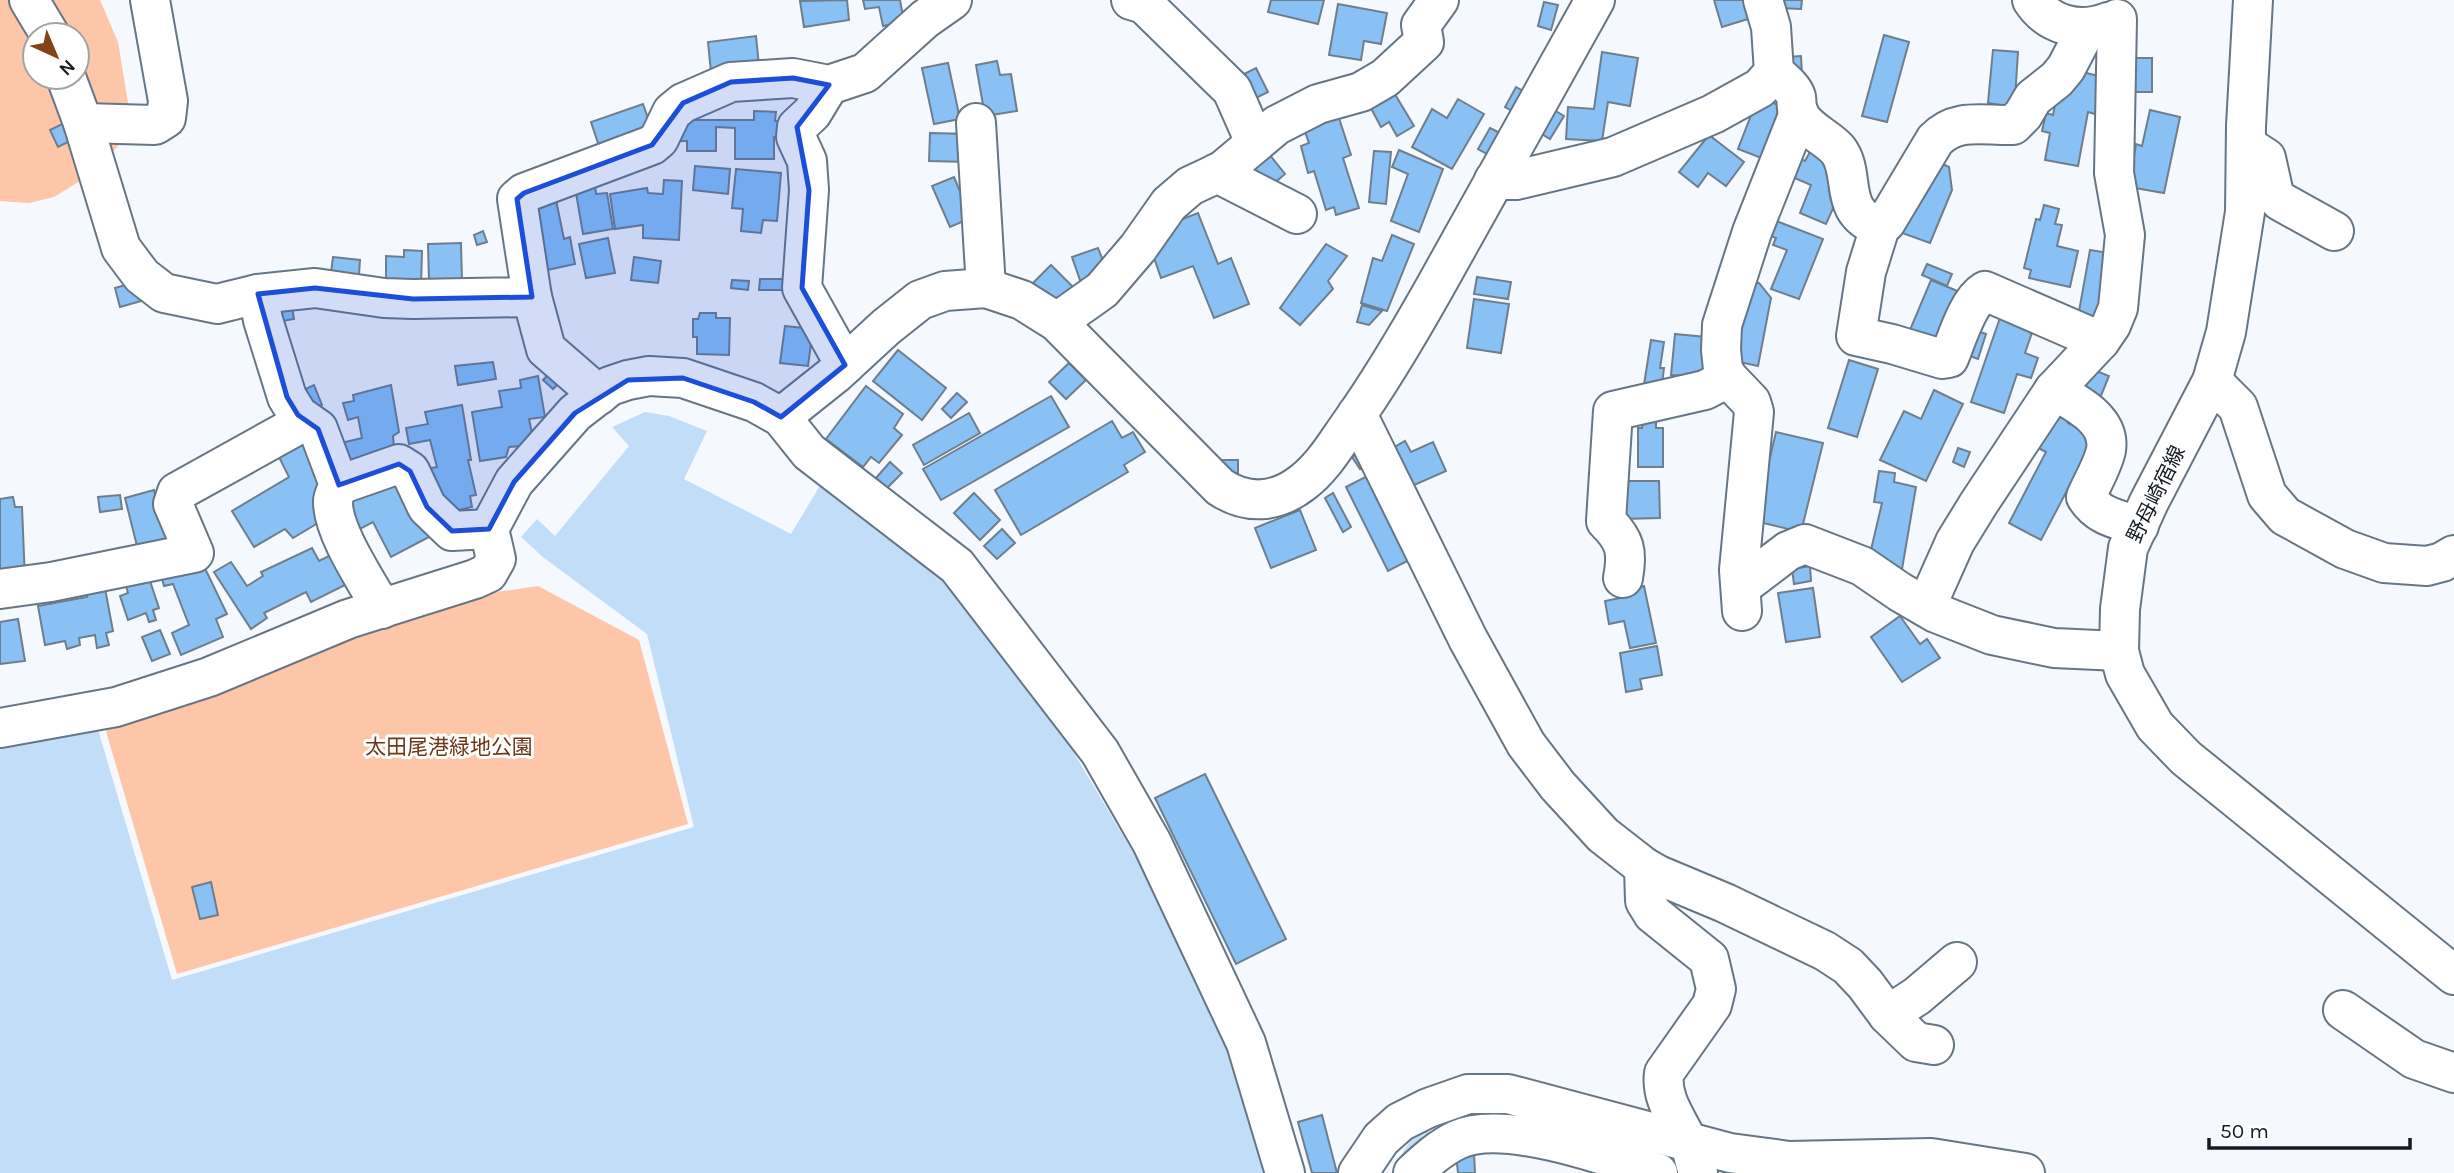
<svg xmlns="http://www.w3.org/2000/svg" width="2454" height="1173" font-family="Karla,'Noto Sans JP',sans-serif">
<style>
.green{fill:#fdc6a9;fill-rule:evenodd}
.water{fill:#c1ddf7}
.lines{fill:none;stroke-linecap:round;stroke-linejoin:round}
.stream{stroke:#c1ddf7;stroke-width:8}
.building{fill:#8ac1f5;stroke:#6f7e8c;stroke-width:2}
.minor-casing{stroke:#677684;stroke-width:42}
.major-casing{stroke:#677684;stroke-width:42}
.minor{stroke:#fff;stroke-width:38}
.major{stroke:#fff;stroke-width:38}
.marked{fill:#1d4ed8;fill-opacity:0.2;stroke:#1d4ed8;stroke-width:5;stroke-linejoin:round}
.labels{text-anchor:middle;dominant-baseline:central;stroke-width:6;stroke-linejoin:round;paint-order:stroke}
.street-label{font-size:21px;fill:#151b20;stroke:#fff}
.park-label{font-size:21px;fill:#6d3717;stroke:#fff}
</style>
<rect width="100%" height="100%" fill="#f5f8fc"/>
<g class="green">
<path d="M 0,0 L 100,0 L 118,42 L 130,115 L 118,146 L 93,173 L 54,197 L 29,203 L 0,201 ZM 35,35 L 77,35 L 77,77 L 35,77 Z"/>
<polygon points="538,586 639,640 688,824 177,974 103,721 456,598"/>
</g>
<polygon class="water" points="645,412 669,416 707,431 684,479 791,534 821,484 897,538 971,602 1071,748 1153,886 1221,1029 1269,1173 0,1173 0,742 96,723 172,980 694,827 647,634 544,558 521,537 537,519 555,536 629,446 612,427"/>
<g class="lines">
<polyline class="stream" points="1404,1158 1420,1133 1425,1130"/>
</g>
<g class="building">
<polygon points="847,0 849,20 804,27 800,1"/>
<polygon points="863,0 900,0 904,22 883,26 879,7 865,9"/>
<polygon points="1271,0 1324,0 1318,24 1268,12"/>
<polygon points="1714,0 1756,0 1761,15 1722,27"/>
<polygon points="1775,0 1802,0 1801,9 1775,8"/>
<polygon points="1544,2 1558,5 1551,30 1538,26"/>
<polygon points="1338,4 1387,13 1381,44 1364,41 1361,60 1329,55"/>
<polygon points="1884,35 1909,42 1887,122 1862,116"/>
<polygon points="756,36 759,66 711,72 708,42"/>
<polygon points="1993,50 2018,52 2014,114 2000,114 2001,105 1988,103"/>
<polygon points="1602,52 1638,58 1630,106 1608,102 1602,141 1566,139 1568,107 1594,109"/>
<polygon points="1801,56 1802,75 1784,57"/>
<polygon points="2131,58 2152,58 2152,92 2132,92"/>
<polygon points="997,61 1000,75 1011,74 1017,111 985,116 976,65"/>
<polygon points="948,63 960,119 934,124 922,68"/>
<polygon points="1256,68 1268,92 1248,102 1236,78"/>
<polygon points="2074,70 2103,77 2095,114 2088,112 2078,166 2045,160 2050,133 2042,131 2046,113 2053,115 2059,85"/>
<polygon points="1390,86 1414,126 1397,136 1389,122 1381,127 1366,99"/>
<polygon points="1516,87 1525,92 1514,112 1505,107"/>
<polygon points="1758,97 1784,107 1764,159 1738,149"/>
<polygon points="1458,99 1484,114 1452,169 1412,147 1432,109 1447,118"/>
<polygon points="643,104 654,135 601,152 591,122"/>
<polygon points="1551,108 1564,116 1550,139 1537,131"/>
<polygon points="1336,109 1351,155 1343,158 1359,208 1336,215 1334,207 1326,210 1314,171 1308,173 1301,146 1309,143 1301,121"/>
<polygon points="2150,110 2180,117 2164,193 2129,187 2136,144 2142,146"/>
<polygon points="754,111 776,112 775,121 785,122 783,138 774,137 774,159 735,159 735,128 716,127 716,151 687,151 687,141 675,141 676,120 754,120"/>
<polygon points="66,122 74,139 58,147 50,130"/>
<polygon points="1490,128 1500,133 1487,154 1478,149"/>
<polygon points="930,133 969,134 968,162 929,161"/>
<polygon points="1709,135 1744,162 1726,186 1708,173 1698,187 1679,172"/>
<polygon points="1265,149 1285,174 1269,188 1244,166"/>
<polygon points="1399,150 1443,169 1419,232 1391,221 1408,174 1392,167"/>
<polygon points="1811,150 1831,164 1826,173 1835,177 1829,191 1839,195 1826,224 1800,213 1811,185 1790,176 1798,157 1805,161"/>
<polygon points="1374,151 1391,152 1386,204 1369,202"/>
<polygon points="1934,160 1949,167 1952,190 1930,243 1902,233"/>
<polygon points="695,166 730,169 728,194 693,190"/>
<polygon points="736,169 781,173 777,221 763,220 761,233 741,231 743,209 732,208"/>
<polygon points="954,177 971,218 950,227 932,186"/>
<polygon points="664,180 682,181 679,240 643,238 643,225 615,229 610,194 647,188 648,193 663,194"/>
<polygon points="595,183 596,194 607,193 613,229 583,234 575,187"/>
<polygon points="556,200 564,239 570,237 575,264 538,272 525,206"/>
<polygon points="2044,205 2059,209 2055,224 2062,225 2057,246 2078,251 2070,287 2029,278 2031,270 2024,268 2036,219 2040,220"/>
<polygon points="1198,213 1218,264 1231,258 1249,304 1214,318 1193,266 1161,278 1152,252 1172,223"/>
<polygon points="1771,219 1823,239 1799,299 1771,289 1787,250 1773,245 1776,238 1765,234"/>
<polygon points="483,231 487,242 477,245 474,235"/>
<polygon points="1392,235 1414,244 1387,311 1361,303 1373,258 1382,261"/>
<polygon points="608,238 615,273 586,278 579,244"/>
<polygon points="461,243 462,281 429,282 428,244"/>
<polygon points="1326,244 1347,256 1328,281 1333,289 1300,325 1280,308"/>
<polygon points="1098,248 1108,273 1081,283 1072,257"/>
<polygon points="404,250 422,251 421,288 386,288 386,256 404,257"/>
<polygon points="2090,250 2115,254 2102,321 2078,317"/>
<polygon points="333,257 360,260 359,275 331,272"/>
<polygon points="634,257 661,261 658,283 631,280"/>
<polygon points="1927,264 1952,274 1947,286 1922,275"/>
<polygon points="1051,265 1073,287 1053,307 1031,285"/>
<polygon points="1477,277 1511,282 1508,299 1474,294"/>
<polygon points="760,279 787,279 787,290 759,290"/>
<polygon points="732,280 749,281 748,290 731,288"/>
<polygon points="1931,280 1967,295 1943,352 1907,337"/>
<polygon points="1745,281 1759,283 1771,298 1758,366 1735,361 1748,294"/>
<polygon points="136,282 141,301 120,307 115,288"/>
<polygon points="1474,299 1509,304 1501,353 1467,348"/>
<polygon points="291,301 294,319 271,323 268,305"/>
<polygon points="1362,305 1382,311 1369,325 1357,322"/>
<polygon points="2002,312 2035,324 2025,353 2038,358 2031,378 2017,374 2004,413 1971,402"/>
<polygon points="700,313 716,313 716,318 730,318 729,355 697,354 697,337 693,337 693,319 698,319"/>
<polygon points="785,326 813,329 808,366 780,363"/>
<polygon points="1971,329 1986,334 1978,359 1962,353"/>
<polygon points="1675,334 1706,337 1709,371 1702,377 1671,375"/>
<polygon points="1651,340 1664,342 1660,368 1664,368 1661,393 1643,391"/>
<polygon points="898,350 946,388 922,420 873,381"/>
<polygon points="1849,360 1878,369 1857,437 1828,428"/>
<polygon points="493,362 496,379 458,385 455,366"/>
<polygon points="1069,363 1086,380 1066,399 1049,382"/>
<polygon points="2084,366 2109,376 2098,403 2073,392"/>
<polygon points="555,368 565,377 553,389 543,380"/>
<polygon points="538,376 545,417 529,419 532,433 521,446 509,447 506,457 480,461 472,412 502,407 499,391 521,388 520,380"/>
<polygon points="314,385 322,405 305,412 297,393"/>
<polygon points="391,385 399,432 393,436 395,460 345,473 337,444 362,438 358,417 348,420 343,403 354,401 353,395"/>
<polygon points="866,386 903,414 894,428 902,435 879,463 871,457 863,467 826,439"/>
<polygon points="1934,390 1963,404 1926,481 1880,460 1904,411 1921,419"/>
<polygon points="957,393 967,402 951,418 942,409"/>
<polygon points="1051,396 1069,427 941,500 923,469"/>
<polygon points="2054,403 2073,412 2068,423 2095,437 2041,540 2009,523 2046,452 2033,445"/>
<polygon points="462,405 471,460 468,460 476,495 470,496 472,507 446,513 425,469 437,467 430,440 409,444 406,428 428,424 425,412"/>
<polygon points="969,413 980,433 924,465 913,445"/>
<polygon points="1644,416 1656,418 1656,428 1663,428 1663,467 1638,467 1638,428 1642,428"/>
<polygon points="1112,421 1122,438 1133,432 1145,452 1124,465 1128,472 1021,535 995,490"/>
<polygon points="1776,432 1823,443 1801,532 1755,521"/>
<polygon points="315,434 332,482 313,502 323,520 293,538 285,529 254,547 232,511 289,477 277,453"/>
<polygon points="1405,441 1411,452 1433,442 1446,471 1412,486 1393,448"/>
<polygon points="1958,448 1970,452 1964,467 1953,462"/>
<polygon points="1361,451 1369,463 1360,469 1352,457"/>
<rect x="1222" y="460" width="16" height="13"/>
<polygon points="890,462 902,473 887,488 876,478"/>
<polygon points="1879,471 1895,473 1894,482 1916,487 1901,575 1883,572 1885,558 1870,554 1882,503 1874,502"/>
<polygon points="1375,472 1417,556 1388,571 1346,487"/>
<polygon points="398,474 429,537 391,557 373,522 356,531 341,501"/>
<polygon points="1621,481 1659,481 1660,518 1622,519"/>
<polygon points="154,490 160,512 181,549 140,558 125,498"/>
<polygon points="974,493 1000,520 980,540 954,513"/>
<polygon points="1333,493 1351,527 1343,532 1325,498"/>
<polygon points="120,495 122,509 100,512 98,497"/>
<polygon points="13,497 15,507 22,507 25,580 0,582 0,499"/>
<polygon points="1300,510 1316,550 1271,568 1255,528"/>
<polygon points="1002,529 1015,543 997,559 984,546"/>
<polygon points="312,548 319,561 335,553 349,583 311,602 306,592 264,613 267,618 251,629 214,572 231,562 247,586 263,576 261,572"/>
<polygon points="199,556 227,614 216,619 223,637 181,655 172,633 189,625 173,584 164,586 159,567"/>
<polygon points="1810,566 1811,581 1794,584 1792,569"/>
<polygon points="148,575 159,608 153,610 156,620 149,622 146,613 128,620 120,596 128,593 125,582"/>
<polygon points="104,583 113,631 106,633 109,645 97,648 95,635 79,638 80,645 67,649 65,641 45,645 38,606 87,597 85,587"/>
<polygon points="1644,586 1656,643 1630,648 1624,621 1609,624 1605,601 1625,597 1624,591"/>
<polygon points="1813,588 1820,637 1786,642 1778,593"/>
<polygon points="1900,616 1920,644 1927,639 1940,658 1902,682 1871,637"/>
<polygon points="18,619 25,661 0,664 0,622"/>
<polygon points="160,630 170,654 152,661 142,637"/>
<polygon points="1657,646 1662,675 1640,679 1642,689 1626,692 1620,653"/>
<polygon points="1205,774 1286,939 1236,964 1155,798"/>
<polygon points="211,882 218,915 200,919 192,887"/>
<polygon points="1322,1115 1337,1173 1312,1173 1298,1122"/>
<polygon points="1474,1152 1475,1173 1458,1173 1456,1154"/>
</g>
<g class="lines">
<g class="minor-casing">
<g id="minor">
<polyline points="29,0 50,35"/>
<polyline points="1131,0 1144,4 1232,90 1255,142"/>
<path d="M 2032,0 C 2049,26 2080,33 2108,22"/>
<path d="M 1774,72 C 1781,79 1793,87 1796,97 C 1797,102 1796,108 1798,113 C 1806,130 1827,137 1838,150 C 1857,175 1836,212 1880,227 L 1886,222 L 1935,140 C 1957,117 1984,126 2013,125 L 2023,115 L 2033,98 L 2057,79 L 2066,68 L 2087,28"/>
<polyline points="66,77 83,123 121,248 142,276 164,293 217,304 258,294 315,288 384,298 413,299 532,297 517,199 524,193 652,145 659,139 672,112 683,103 731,82 793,78 829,85 865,73 925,19 952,0"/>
<polyline points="829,85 812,113 797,127 796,137 807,161 809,190 802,288 845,365"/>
<polyline points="83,123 155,125 166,118 168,101 150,0"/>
<polyline points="976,123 986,288"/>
<polyline points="2246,145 2266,158 2274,194 2280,201 2334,231"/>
<polyline points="1217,173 1297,214"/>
<polyline points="1494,180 1516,180 1613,157 1713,114 1760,88 1774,72 1771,27 1763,0"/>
<path d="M 1880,227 L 1866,272 L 1856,336 L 1892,344 L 1942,359 L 1949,358 C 1957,339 1967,302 1985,291 L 2100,341"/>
<polyline points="258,294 263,320 287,397 298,415 318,429 339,485"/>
<polyline points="532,297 546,349 599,395"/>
<polyline points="1057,322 1102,290 1138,248 1169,204 1190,186 1222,171 1277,125 1318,104 1361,92 1385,78 1424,42 1421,25 1439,0"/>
<polyline points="2212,381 2238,407 2267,495 2285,516 2345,549 2384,563 2427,566 2442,562 2454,555"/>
<path d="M 2054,390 C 2075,403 2111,419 2106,450 C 2103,465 2092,483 2086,497 C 2099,517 2117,519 2139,526"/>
<polyline points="1357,414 1468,639 1526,744 1558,786 1603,835 1644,867 1658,875 1725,903 1825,951 1848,966 1865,984 1888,1015 1916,1042 1934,1045"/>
<path d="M 781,417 L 835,374 L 886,327 L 920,300 L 945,291 L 986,288 L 1022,300 L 1057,322 L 1220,487 C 1247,505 1276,503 1302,483 C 1322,468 1335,446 1349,426 C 1381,381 1408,335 1435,287 C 1488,191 1541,95 1595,0"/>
<path d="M 1623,578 C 1628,551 1625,540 1606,521 L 1613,411 L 1705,390 L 1728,378"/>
<polyline points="1742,586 1788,551 1805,544 1862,566 1900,592 1936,613 1992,635 2054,648 2119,651"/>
<polyline points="0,589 51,582 194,553 173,504 177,492 305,421"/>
<polyline points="1926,607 1955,542 1979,503 2054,390 2100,341 2111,325 2118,308 2125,235 2114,173 2117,19"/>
<path d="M 382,609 C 367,582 332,531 333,501 C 333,496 337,490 339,485 L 399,464 L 410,471 L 427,507 L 452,531 L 489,529"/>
<polyline points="1742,611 1739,570 1754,412 1751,402 1728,378 1723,369 1721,350 1722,325 1752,232 1799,113"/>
<polyline points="0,728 116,707 209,677 348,619 475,579 488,573 496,559 489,529 514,482 575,413 610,386 628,380 649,376 683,378 754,402 781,417 809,452 957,566 1100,752 1152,843 1246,1043 1285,1173"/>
<path d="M 1644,867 L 1645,901 L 1653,914 L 1709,959 L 1716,989 L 1712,1005 L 1664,1073 C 1660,1102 1682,1125 1692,1151 C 1694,1158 1696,1166 1698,1173"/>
<polyline points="2343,1010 2414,1059 2454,1073"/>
<polyline points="1888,1015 1917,996 1957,962"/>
<polyline points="1358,1173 1381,1139 1400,1122 1428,1108 1468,1094 1508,1094 1730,1153 1789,1161 1931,1158 2025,1173"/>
<path d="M 1413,1173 C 1426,1161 1440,1148 1457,1140 C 1503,1118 1611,1157 1658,1173"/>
</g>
</g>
<g class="major-casing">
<polyline id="major" points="2253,0 2246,126 2245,212 2226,332 2212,381 2149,502 2128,548 2120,609 2119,651 2125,674 2155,726 2186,758 2454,975"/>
</g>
<use href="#minor" class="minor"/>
<use href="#major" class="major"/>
</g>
<path class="marked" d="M 793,78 L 829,85 L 797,127 L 809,190 L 802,288 L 845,365 L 781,417 L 754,402 L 683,378 L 628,380 L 575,413 L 514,482 L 489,529 L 452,531 L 427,507 L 410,471 L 399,464 L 339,485 L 318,429 L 298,415 L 287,397 L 258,294 L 315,288 L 413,299 L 532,297 L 517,199 L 524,193 L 652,145 L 683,103 L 731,82 Z"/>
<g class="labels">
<g class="street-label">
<text transform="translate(2156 494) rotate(-64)">野母崎宿線</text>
</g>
<g class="park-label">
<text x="449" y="747">太田尾港緑地公園</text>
</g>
</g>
<g transform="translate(56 56) rotate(136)"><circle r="33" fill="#ffffff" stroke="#a1a4a6" stroke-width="2"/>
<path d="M0-5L12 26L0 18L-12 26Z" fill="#864217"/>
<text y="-10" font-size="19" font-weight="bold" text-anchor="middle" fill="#151b20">N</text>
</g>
<path d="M2209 1138v10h201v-10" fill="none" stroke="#151b20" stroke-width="3.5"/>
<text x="2220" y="1138" font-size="21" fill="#151b20" stroke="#ffffff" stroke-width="5" paint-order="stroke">50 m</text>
</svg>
